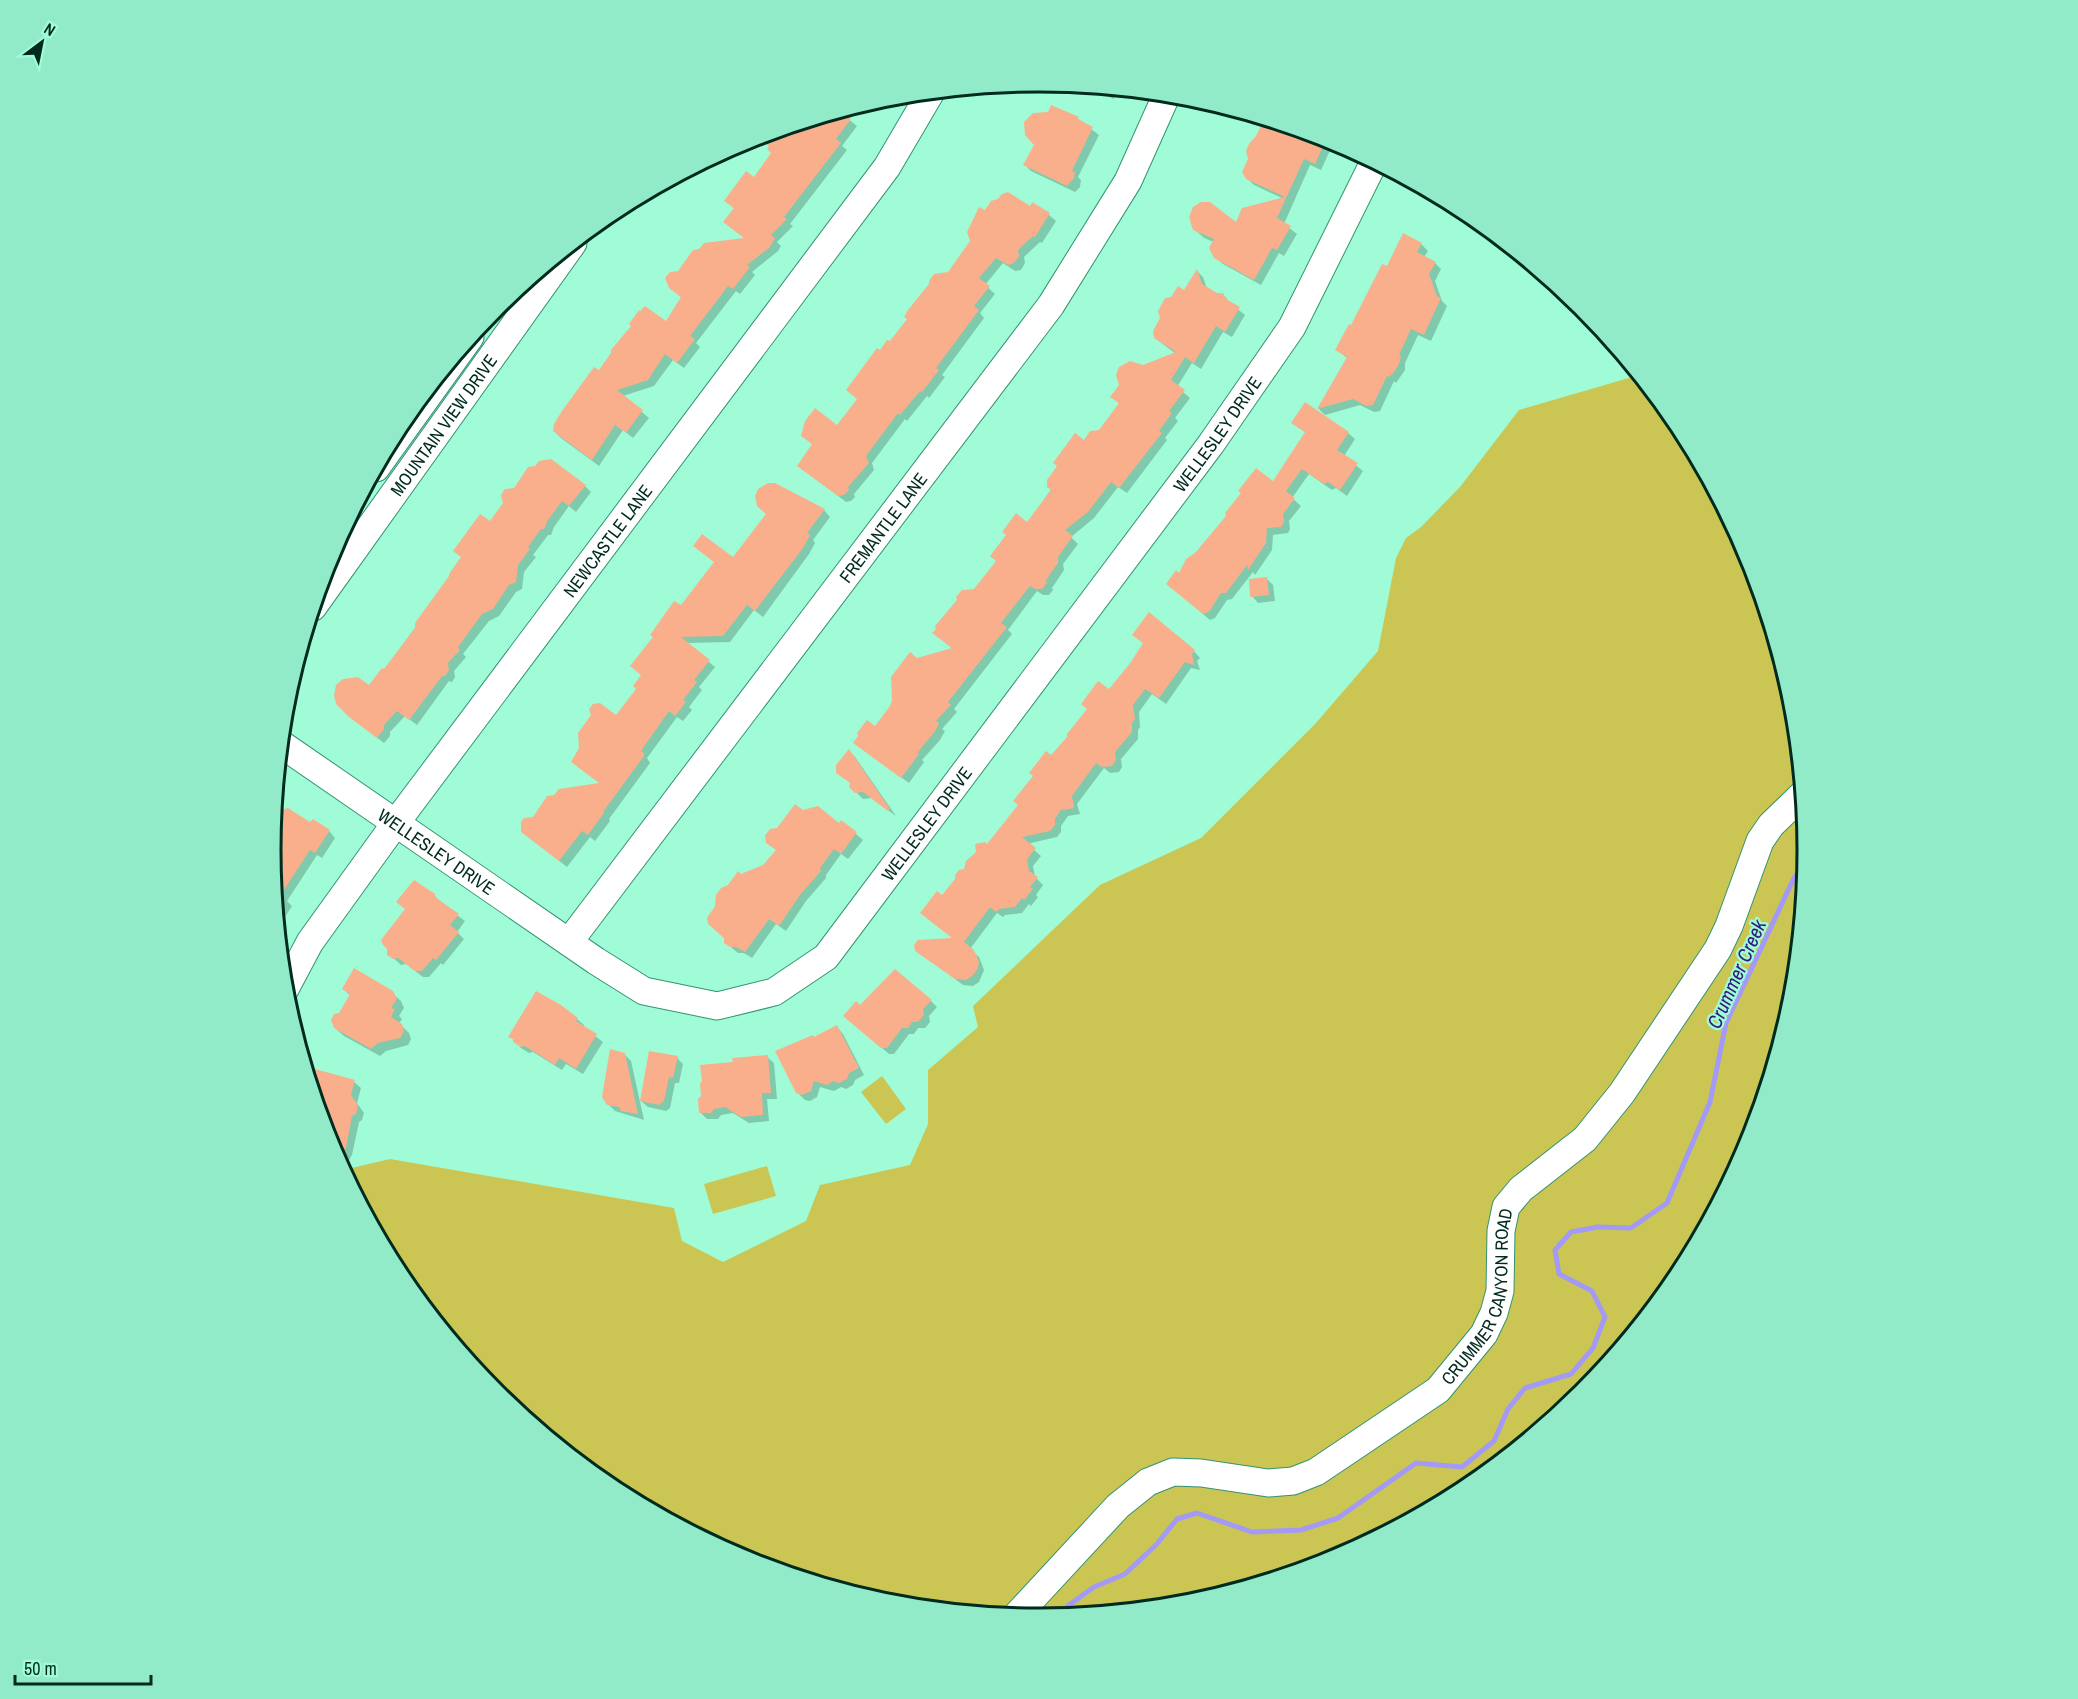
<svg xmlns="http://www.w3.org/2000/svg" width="2078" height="1699" font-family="'Archivo Narrow',sans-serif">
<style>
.green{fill:#cbc653}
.shadow{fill:#0003}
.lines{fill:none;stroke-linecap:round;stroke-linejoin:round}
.stream{stroke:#a29af6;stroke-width:5}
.building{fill:#f9af8b}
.minor-casing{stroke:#339373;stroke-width:29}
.minor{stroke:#fff;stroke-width:27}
.labels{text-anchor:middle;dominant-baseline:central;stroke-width:4.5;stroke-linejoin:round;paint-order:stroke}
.street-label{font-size:18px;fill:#012b1e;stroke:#9ffcd7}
.water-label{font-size:20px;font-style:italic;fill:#34177d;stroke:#9ffcd7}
.rim{fill:none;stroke:#012b1e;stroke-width:3}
</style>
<rect width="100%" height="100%" fill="#9ffcd7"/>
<g class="green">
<polygon points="1639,375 1678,423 1749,556 1793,700 1807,850 1793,1000 1749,1144 1678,1277 1582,1393 1466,1489 1333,1560 1189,1603 1039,1618 889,1603 745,1559 612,1488 495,1393 400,1276 343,1170 390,1159 674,1208 682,1241 723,1262 806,1221 820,1185 910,1165 928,1124 928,1070 978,1027 973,1006 1100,885 1201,838 1316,723 1378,651 1396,558 1406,538 1421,527 1460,487 1519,410"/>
<polygon points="882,1076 906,1109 886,1124 861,1092"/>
<polygon points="767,1166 776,1196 713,1214 704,1184"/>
</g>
<g class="shadow">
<polygon points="1081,85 1118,89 1114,99"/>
<polygon points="880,99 877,106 841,113 857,126 842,146 847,150 790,224 793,226 777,242 781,246 778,251 752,272 755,275 740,294 736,291 696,343 700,347 684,368 673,360 654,386 623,396 649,418 633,438 623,430 599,466 561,438 554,431 599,372 666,324 682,298 670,287 679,272 746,239 735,209 726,201 754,179 773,153 775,130"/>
<polygon points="1078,119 1099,135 1078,177 1081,180 1080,187 1075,192 1031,171 1025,165"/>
<polygon points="1270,120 1315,134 1325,140 1332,146 1321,170 1310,165 1284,224 1297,234 1284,256 1279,253 1261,285 1223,264 1215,257 1214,242 1204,238 1192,227 1236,225 1284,199 1254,185 1247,178 1263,125"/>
<polygon points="1030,208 1049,215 1056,221 1042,243 1040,242 1024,257 1025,263 1021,270 1015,271 1003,263 985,285 995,294 980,313 984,318 942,375 945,377 929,398 927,396 907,421 905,419 872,463 874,470 854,494 855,497 851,501 846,502 799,466 838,427 858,399 881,352 949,273 972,242 986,212"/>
<polygon points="1421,244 1428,251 1424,257 1435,263 1441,269 1435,281 1442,301 1447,306 1431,341 1418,335 1405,363 1405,370 1396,383 1394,381 1380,411 1374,412 1360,405 1325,415 1319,409 1347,358 1337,350 1388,268"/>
<polygon points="1197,271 1203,277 1207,289 1216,295 1223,294 1230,303 1245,315 1232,337 1223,332 1201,369 1192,363 1177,387 1190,398 1175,418 1178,421 1165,438 1167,440 1127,493 1118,487 1094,518 1071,537 1078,544 1063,564 1064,570 1052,588 1053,590 1049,595 1043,595 1037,591 1008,630 1012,634 954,709 957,712 942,729 945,731 940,740 922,760 924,762 909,783 855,743 876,728 892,707 917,659 954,650 934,633 975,590 1027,524 1084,442 1099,431 1120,404 1112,397 1143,367 1176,354 1155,338"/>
<polygon points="1293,423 1348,433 1355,439 1344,456 1363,471 1347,496 1336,488 1332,490 1309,474 1292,498 1301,506 1289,521 1290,529 1288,533 1273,535 1272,550 1255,575 1253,572 1232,599 1227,600 1215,618 1210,620 1175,590 1180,575 1196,554 1274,484 1306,433"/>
<polygon points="774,485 824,510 830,517 813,540 815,543 809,554 763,617 754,610 730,642 686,643 715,667 699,687 702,690 689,707 692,710 683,721 677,717 647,758 650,763 609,819 610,821 595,841 590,837 567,867 530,838 534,818 601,784 572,762 617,717 638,689 643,676 681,607 715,562 695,546 733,559 768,514"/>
<polygon points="585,486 591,492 576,512 569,506 554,527 551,535 548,535 533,555 536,557 524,572 522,589 516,592 499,616 489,621 463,654 466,657 454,671 455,677 452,682 449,681 417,725 405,716 390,732 390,736 384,743 358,723 369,687 384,671 490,523"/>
<polygon points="1266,578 1273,585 1275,601 1258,603 1252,596"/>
<polygon points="1134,635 1194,651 1200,658 1197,661 1200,670 1191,668 1166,704 1152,694 1139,712 1140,727 1138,730 1138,739 1121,759 1122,767 1119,772 1110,773 1104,768 1077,804 1080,814 1068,816 1061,826 1061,832 1057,837 1027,844 1041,856 1033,866 1035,877 1043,885 1036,895 1038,897 1031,906 1029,904 1022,913 1005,915 1003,917 997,913 970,949 979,957 984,970 979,982 973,986 963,985 917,950 954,939 922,913 942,898 988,846 1020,805 1051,757 1132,663 1144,644"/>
<polygon points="849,751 855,757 896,816 871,798 863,799 851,787"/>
<polygon points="275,806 329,831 335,838 322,858 317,855 287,901 292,906 278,928 271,849"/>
<polygon points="802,812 839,825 842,822 863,840 848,859 841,854 826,875 826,878 806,901 786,931 776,924 752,958 744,953 738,953 726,943 741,875 764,866 777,851 778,829"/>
<polygon points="434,895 441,903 465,921 457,932 464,939 443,965 441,963 429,977 423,977 406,964 401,965 389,954"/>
<polygon points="343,989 392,993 401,1001 404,1008 399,1016 402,1019 399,1023 409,1033 411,1039 408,1045 386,1051 380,1056 344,1036 335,1028 340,1014 351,996"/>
<polygon points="931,1001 937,1007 929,1016 930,1022 925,1028 918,1028 914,1034 909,1034 894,1054 889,1054 852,1022"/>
<polygon points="577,1019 584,1025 583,1027 603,1042 583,1074 566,1064 562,1070 533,1052 529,1053 521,1048 510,1036"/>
<polygon points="837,1027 843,1034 864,1075 855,1080 853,1085 846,1089 841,1087 834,1091 820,1087 817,1097 810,1101 805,1100 798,1093 814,1039"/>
<polygon points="624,1054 631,1061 644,1120 615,1111 608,1104"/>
<polygon points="767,1057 774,1063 777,1099 767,1099 769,1121 749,1123 733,1113 721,1115 718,1119 707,1119 701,1113"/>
<polygon points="677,1058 683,1064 679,1083 675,1083 670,1108 666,1111 648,1107 641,1101"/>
<polygon points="316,1071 354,1082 361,1088 357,1103 364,1113 362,1120 359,1122 352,1155 349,1160 336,1157 329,1143 311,1086"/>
</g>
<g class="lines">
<polyline class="stream" points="1058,1616 1069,1605 1094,1587 1125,1574 1156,1545 1177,1519 1197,1513 1252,1532 1301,1530 1338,1518 1416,1463 1462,1467 1494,1441 1508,1409 1525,1388 1571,1374 1593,1348 1605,1317 1592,1291 1559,1274 1555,1250 1571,1232 1598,1227 1631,1228 1667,1203 1710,1102 1726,1023 1793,880 1807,859"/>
</g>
<g class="building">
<polygon points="1051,105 1079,117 1078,119 1093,127 1072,171 1075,172 1074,178 1067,186 1023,165 1034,145 1025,135 1024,122 1033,113 1048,112"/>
<polygon points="841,110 851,119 836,139 841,143 784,217 787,219 771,235 775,238 770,247 747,265 750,267 733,289 728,286 690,336 695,339 677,363 665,354 648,380 617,390 643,410 626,433 615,425 592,460 553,431 554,424 562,411 594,367 599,370 611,353 611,350 631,326 629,324 639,310 640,311 645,306 666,321 681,297 669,288 665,278 670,272 678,271 693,250 699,249 704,243 744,238 723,222 734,208 724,201 746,171 754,177 771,153 767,149 769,146 764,142 772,131"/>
<polygon points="1264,120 1271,124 1272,121 1326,139 1315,164 1304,159 1277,218 1291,226 1277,250 1272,248 1254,280 1214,258 1209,248 1214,239 1193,230 1189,217 1193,207 1201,202 1210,202 1236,222 1242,208 1285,197 1246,179 1242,172 1248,159 1246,151 1249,144 1256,136"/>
<polygon points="1008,192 1030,206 1032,202 1050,213 1035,237 1033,236 1018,250 1019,256 1014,263 1008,265 996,258 979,278 990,286 974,306 979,310 936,368 939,370 922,392 920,391 900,415 898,413 866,456 869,463 848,487 849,490 844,495 838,496 797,466 812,444 801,436 805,421 815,408 837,425 857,399 846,390 877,348 880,350 887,340 890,341 907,319 904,317 908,310 929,284 929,281 934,274 948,272 970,241 967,232 979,207 985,210 991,201 998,199 1002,194"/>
<polygon points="1403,233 1422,243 1417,252 1436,262 1429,274 1437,296 1441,298 1424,335 1411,329 1399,355 1401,356 1399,364 1394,372 1389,377 1387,376 1373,405 1366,406 1353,399 1317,409 1347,357 1335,350 1349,324 1351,325 1382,264 1387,266"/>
<polygon points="1197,269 1202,284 1217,293 1223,293 1226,299 1240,307 1225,332 1216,326 1194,363 1185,357 1171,380 1185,390 1169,411 1172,413 1159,431 1162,433 1119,488 1111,482 1088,512 1065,530 1073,536 1058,557 1058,563 1046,580 1047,582 1042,589 1035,589 1030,586 1001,623 1007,627 948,702 951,705 936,721 939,723 936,730 917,753 919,754 901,778 853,743 858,736 857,733 867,720 875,726 890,706 892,700 891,677 910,652 917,658 952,648 932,633 936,629 935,626 957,600 956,597 962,590 974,589 996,561 990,556 1006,535 1002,532 1016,513 1027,522 1051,490 1047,487 1047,480 1057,466 1053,463 1075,433 1084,440 1090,431 1099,430 1119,403 1110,397 1119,385 1116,375 1119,367 1130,361 1143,365 1176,352 1154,338 1153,331 1160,318 1158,311 1165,298 1171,297 1178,286 1184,290"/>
<polygon points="1305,402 1349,432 1337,450 1358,463 1340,490 1328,482 1324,484 1302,469 1286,491 1295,498 1283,514 1284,522 1281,527 1267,528 1266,543 1248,570 1247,565 1226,593 1221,593 1209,612 1203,614 1166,584 1176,570 1179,573 1186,559 1195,553 1226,516 1225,513 1241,493 1238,491 1256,468 1273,481 1305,432 1291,423"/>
<polygon points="551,459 586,485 569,506 562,501 548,520 544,529 541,529 528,547 530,549 518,565 516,582 509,585 493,609 482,614 458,647 460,650 448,663 449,670 445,676 442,676 440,679 409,720 397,711 384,725 384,729 377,738 349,717 336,704 334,695 336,685 343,679 358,677 369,685 382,668 384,669 415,628 415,623 449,576 449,574 461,557 453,551 480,514 490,521 503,503 501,495 505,489 514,488 528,467 535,466 539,461"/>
<polygon points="768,483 775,483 825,509 807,533 810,535 803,548 755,611 747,605 723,636 681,637 710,660 694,680 697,682 683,700 686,702 675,716 669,711 641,751 644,753 644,756 603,812 604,813 588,835 582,831 559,861 521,832 521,822 524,818 533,817 547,796 554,795 559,789 599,783 571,762 579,748 578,733 591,715 589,709 593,704 600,703 616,715 636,689 633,686 641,675 630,666 653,637 650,635 674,601 681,605 714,562 693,546 702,534 733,557 766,514 757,506 755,496 758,489"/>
<polygon points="1267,577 1269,595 1250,597 1249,579"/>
<polygon points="1149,612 1195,650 1192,654 1194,665 1185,662 1159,698 1145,689 1133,705 1135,719 1132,723 1132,732 1115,752 1116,760 1112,766 1102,767 1096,763 1072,796 1074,808 1061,810 1055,819 1055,825 1050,831 1022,837 1036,848 1027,859 1029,871 1038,877 1030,887 1033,889 1024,900 1022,898 1015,907 999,909 996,912 990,907 964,942 973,949 977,956 979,962 977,970 972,976 966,980 955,979 915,951 914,945 918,940 952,938 920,913 937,891 942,895 955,879 955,875 959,870 964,869 966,861 976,852 975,844 985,842 987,844 1018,805 1013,801 1033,776 1029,773 1046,751 1051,755 1067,737 1067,734 1087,709 1081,704 1098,681 1109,689 1131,662 1143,643 1132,635"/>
<polygon points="849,749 890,809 888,811 863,792 855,793 849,787 850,783 836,773 836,765"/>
<polygon points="795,804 803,810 818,806 839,823 841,820 857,832 841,854 834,849 820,868 821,871 800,895 779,926 769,919 745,952 736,947 730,947 724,943 724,938 708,924 707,918 715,906 716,895 721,888 728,885 738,871 741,874 763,865 776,850 766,843 765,835 770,829 777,828"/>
<polygon points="275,805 282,810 288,808 310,822 313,819 330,830 315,853 310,850 276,902 271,849"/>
<polygon points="414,880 435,894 435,897 459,914 450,925 459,932 436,960 433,958 422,971 415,971 398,958 393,959 387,955 387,949 383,945 381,940 405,909 396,902"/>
<polygon points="354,968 393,991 397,999 391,1008 395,1009 391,1017 402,1024 404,1031 400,1038 378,1043 371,1049 334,1028 331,1020 334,1014 339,1013 350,994 342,989"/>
<polygon points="895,969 932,1000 923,1009 924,1015 918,1022 912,1022 908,1028 902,1028 887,1048 881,1048 843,1016 856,1001 860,1005"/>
<polygon points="536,991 561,1005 578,1018 576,1021 597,1034 576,1069 559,1058 555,1065 525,1046 521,1047 513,1042 513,1039 508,1037"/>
<polygon points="837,1025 859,1068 849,1073 847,1079 839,1083 833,1081 827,1085 814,1081 811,1091 802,1095 796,1093 775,1051 813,1035 814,1037"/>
<polygon points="610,1049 625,1053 638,1114 621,1111 619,1107 607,1105 602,1097"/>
<polygon points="649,1051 678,1056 673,1078 669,1077 664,1101 659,1105 640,1101"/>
<polygon points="768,1055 771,1093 762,1093 763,1115 741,1117 725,1107 714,1109 711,1113 699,1113 698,1099 701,1096 700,1083 702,1082 700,1065 733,1062 732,1058"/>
<polygon points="315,1069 355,1080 351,1095 358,1105 356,1114 352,1116 346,1148 335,1155 329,1143 311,1083"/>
</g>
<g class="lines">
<g class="minor-casing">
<g id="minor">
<polyline points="376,468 470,337"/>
<path id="s1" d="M 313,607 L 573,243"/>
<path id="s2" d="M 281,744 L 596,961 L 644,991 L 717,1006 L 774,992 L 826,957 L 1211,444 L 1292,327 L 1374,162"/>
<path id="s3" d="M 569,942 L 1051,305 L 1128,181 L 1167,94"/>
<path id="s4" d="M 284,991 L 310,942 L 395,824 L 887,167 L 931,92"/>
<path id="s5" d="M 1016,1616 L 1118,1506 L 1148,1482 L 1173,1472 L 1201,1473 L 1268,1483 L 1293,1481 L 1316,1472 L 1438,1390 L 1484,1334 L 1494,1313 L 1500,1291 L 1501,1231 L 1506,1207 L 1521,1189 L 1585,1139 L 1622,1093 L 1718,949 L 1729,926 L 1760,841 L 1771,825 L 1802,795"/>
</g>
</g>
<use href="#minor" class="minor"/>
</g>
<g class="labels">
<g class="street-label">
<text stroke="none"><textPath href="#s1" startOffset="224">MOUNTAIN VIEW DRIVE</textPath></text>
<text stroke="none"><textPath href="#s2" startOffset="1288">WELLESLEY DRIVE</textPath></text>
<text stroke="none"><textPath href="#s3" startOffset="520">FREMANTLE LANE</textPath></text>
<text stroke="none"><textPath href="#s4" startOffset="555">NEWCASTLE LANE</textPath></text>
<text stroke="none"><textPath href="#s2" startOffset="802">WELLESLEY DRIVE</textPath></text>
<text stroke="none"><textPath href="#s2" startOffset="189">WELLESLEY DRIVE</textPath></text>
<text stroke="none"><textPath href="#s5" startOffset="614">CRUMMER CANYON ROAD</textPath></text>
</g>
<g class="water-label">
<text transform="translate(1736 974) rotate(-66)">Crummer Creek</text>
</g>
</g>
<path d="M0 0H2078V1699H0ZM281 850a758 758 0 1 1 1516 0a758 758 0 1 1-1516 0Z" fill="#92ebc8" fill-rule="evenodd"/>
<path class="rim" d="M281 850a758 758 0 1 1 1516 0a758 758 0 1 1-1516 0Z"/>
<g transform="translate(42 42) rotate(32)" stroke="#9ffcd7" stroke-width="4.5" paint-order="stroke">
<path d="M0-4.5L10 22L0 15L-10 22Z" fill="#012b1e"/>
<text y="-9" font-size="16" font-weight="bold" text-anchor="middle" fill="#012b1e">N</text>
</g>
<path d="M15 1675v9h136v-9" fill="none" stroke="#012b1e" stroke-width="3"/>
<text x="24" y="1675" font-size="18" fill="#012b1e" stroke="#9ffcd7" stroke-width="4.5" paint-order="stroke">50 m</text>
</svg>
